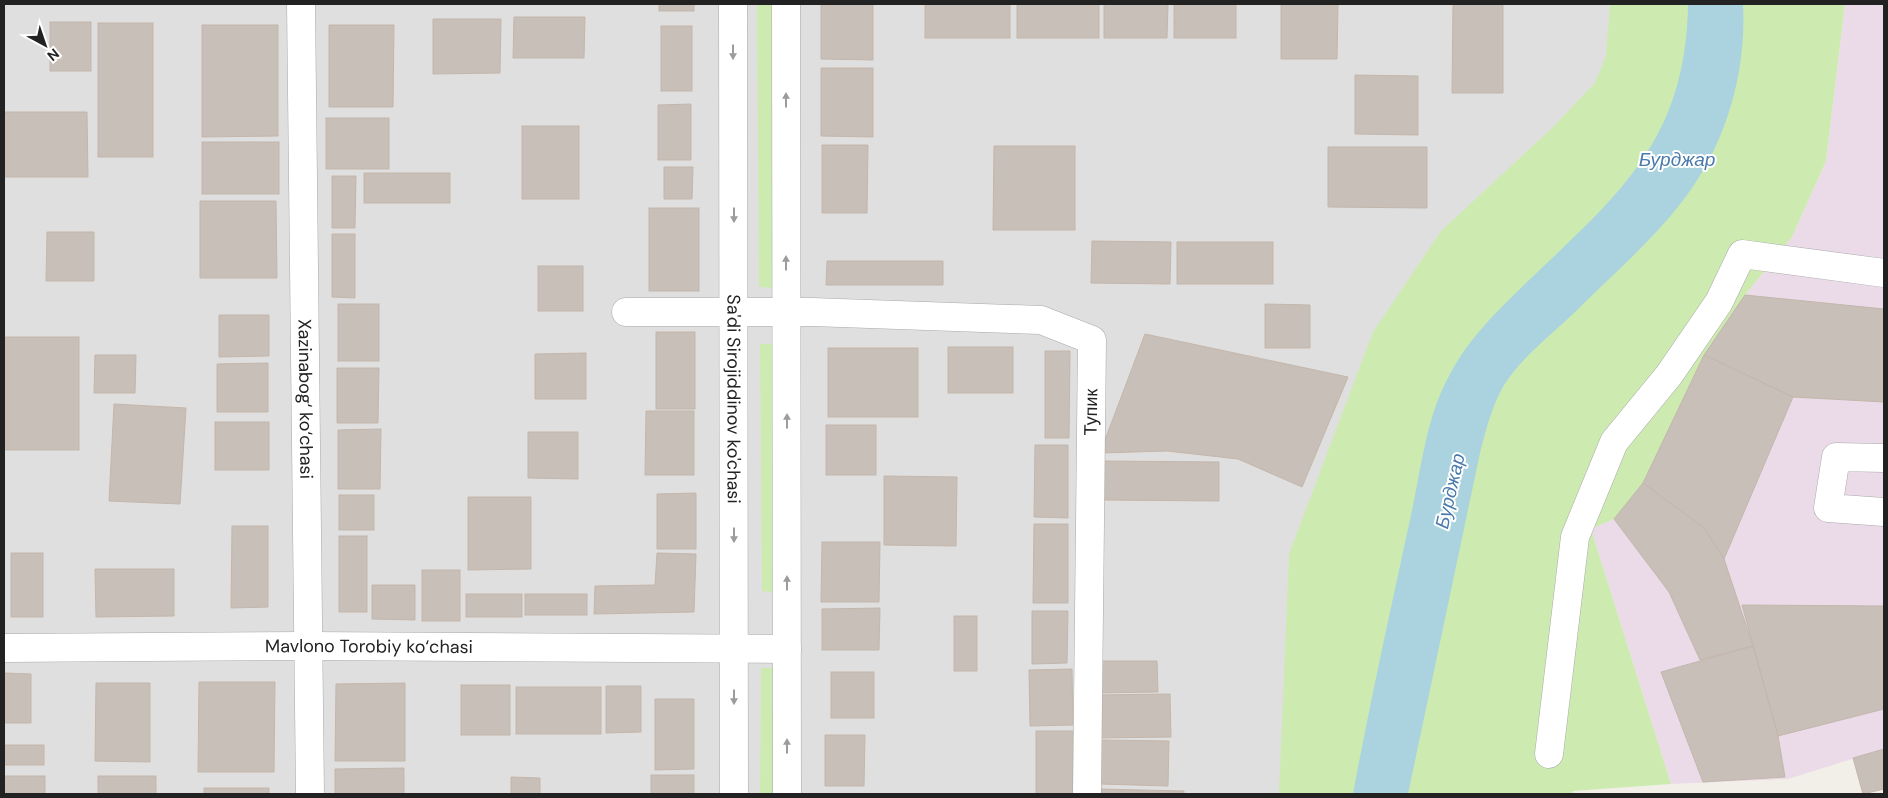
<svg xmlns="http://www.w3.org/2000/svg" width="1888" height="798" font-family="'DM Sans',sans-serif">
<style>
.residential{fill:#e0dfdf}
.industrial{fill:#ebdbe8}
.grass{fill:#cdebb0}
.water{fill:#aad3df}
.building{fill:#c7bfb8;stroke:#c4b6ab}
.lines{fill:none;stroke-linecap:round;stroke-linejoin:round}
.minor-casing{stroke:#a9a9a9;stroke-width:29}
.minor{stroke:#fff;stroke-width:28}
.oneway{fill:#9c9c9c}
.labels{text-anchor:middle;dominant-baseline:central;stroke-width:4;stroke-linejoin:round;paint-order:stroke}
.street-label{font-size:18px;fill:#222;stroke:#fff}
.water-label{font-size:19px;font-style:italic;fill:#4a7aab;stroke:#fff}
</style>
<rect width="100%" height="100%" fill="#f2efe9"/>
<polygon class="residential" points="4,4 1715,4 1385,794 4,794"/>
<polygon class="industrial" points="1845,4 1884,4 1884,749 1788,779 1671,784 1591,529 1614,519 1704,355 1745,295 1792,237 1826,161"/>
<g class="grass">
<polygon points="757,4 773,4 774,288 759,287"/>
<polygon points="1610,4 1845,4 1826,161 1792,237 1745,295 1704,355 1643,483 1614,519 1591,529 1671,784 1573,791 1572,794 1279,794 1289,554 1373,332 1441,231 1551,129 1595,83 1606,56"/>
<polygon points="760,344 772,344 772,592 762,591"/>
<polygon points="761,668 774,668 774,794 760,794"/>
</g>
<path class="water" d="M 1688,4 L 1743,4 C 1747,73 1725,148 1681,203 C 1649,244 1609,278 1573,314 C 1550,336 1521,358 1504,385 C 1492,406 1486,429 1480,453 L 1408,794 L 1353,794 C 1370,701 1391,608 1411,515 C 1421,470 1426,418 1448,378 C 1467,340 1497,311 1527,282 C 1618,195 1686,141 1688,4 Z"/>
<g class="building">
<rect x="659" y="4" width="35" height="7"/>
<polygon points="821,4 873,4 873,60 821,59"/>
<rect x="925" y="4" width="85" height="34"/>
<rect x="1017" y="4" width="82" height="34"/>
<polygon points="1104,4 1168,4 1167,38 1104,38"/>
<rect x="1174" y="4" width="62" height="34"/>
<polygon points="1281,4 1338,4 1337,59 1281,59"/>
<polygon points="1453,4 1503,4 1503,93 1452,93"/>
<polygon points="514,17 585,17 584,58 513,58"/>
<polygon points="433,19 501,19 500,73 433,74"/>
<rect x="50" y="22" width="41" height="49"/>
<rect x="98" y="23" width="55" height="134"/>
<polygon points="202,25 278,25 278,136 202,137"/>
<polygon points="329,25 394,25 393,107 329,107"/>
<rect x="661" y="26" width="31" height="65"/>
<polygon points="821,68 873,68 873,137 821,136"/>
<polygon points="1355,75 1418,76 1418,135 1355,134"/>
<polygon points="691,104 691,160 658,160 658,105"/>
<polygon points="4,112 87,112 88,177 4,177"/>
<rect x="326" y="118" width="63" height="51"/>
<rect x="522" y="126" width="57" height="73"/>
<rect x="202" y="142" width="77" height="52"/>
<polygon points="822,145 868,145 867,213 822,213"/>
<polygon points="994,146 1075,146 1075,230 993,230"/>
<polygon points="1328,147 1427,147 1427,208 1328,207"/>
<polygon points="664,167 693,167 692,199 664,199"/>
<rect x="364" y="173" width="86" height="30"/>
<polygon points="332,176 356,176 355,228 332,228"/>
<polygon points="200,201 276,201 277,278 200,278"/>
<rect x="649" y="208" width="50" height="83"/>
<polygon points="47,232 94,232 94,281 46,281"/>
<polygon points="332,234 355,234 355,298 332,297"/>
<polygon points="1092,241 1171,242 1170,284 1091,283"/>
<rect x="1177" y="242" width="96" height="42"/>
<polygon points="827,261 943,261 943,285 826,285"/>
<rect x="538" y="266" width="45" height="45"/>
<polygon points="1745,295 1884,309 1884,402 1793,397 1704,355"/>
<rect x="338" y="304" width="41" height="57"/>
<polygon points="1265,304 1310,305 1310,348 1265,348"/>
<polygon points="219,315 269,315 269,356 219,357"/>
<rect x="656" y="332" width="39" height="77"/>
<polygon points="1145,334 1348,377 1302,487 1238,459 1167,451 1100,453"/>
<rect x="4" y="337" width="75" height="113"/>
<rect x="948" y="347" width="65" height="46"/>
<rect x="828" y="348" width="90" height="69"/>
<polygon points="1045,351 1070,351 1069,438 1045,438"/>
<polygon points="586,353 586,399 535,399 535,354"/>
<polygon points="95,355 136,355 135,393 94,393"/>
<polygon points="1704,355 1793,397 1724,559 1704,528 1643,483"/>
<polygon points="268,363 268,412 217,412 217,364"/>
<polygon points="337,368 379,368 378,423 337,423"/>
<polygon points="114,404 186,408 180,504 109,501"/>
<polygon points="646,411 694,411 694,475 645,475"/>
<rect x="215" y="422" width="54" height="48"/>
<rect x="826" y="425" width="50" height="50"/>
<polygon points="381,429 380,489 338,489 338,430"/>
<polygon points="528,432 578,432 578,479 528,478"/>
<polygon points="1035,445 1068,445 1068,518 1034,517"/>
<polygon points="1103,461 1219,462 1219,501 1103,500"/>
<polygon points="884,476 957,477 956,546 884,545"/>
<polygon points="1643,483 1704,528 1724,559 1753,646 1700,660 1669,592 1614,519"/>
<polygon points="696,493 696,549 657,549 657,494"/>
<rect x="339" y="495" width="35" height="35"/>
<polygon points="468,497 531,497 531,569 468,570"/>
<polygon points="1034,524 1068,524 1068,603 1033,603"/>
<polygon points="232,526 268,526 268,607 231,608"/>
<rect x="339" y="536" width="28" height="76"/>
<polygon points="822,542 880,542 879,602 821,602"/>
<rect x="11" y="553" width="32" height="64"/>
<polygon points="657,553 696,554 694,612 594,614 595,586 655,585"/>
<polygon points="95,569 174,569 174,616 96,617"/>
<rect x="422" y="570" width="38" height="51"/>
<polygon points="372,585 415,585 415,620 372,619"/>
<rect x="466" y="594" width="56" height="23"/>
<rect x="525" y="594" width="62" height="21"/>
<polygon points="1742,605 1884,606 1884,709 1778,736"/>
<polygon points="880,608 879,650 822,650 822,609"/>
<polygon points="1032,611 1068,611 1067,663 1032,664"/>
<rect x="954" y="616" width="23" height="55"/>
<polygon points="1753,646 1778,736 1785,777 1703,782 1661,672"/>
<polygon points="1095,661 1157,661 1158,692 1095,693"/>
<polygon points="1072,669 1073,725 1030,726 1029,670"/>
<rect x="831" y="672" width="43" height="46"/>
<polygon points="4,673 31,674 31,723 4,723"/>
<polygon points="199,682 275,682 274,772 198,772"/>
<polygon points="96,683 150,683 150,762 95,761"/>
<polygon points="405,683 405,761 335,761 336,684"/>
<rect x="461" y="685" width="49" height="50"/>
<polygon points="606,686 641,686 641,732 606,733"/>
<rect x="516" y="687" width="85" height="47"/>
<polygon points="1170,694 1171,737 1096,738 1095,695"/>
<polygon points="655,699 694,699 694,769 655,770"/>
<rect x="1036" y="731" width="37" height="63"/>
<polygon points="825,735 865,735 864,786 825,786"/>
<polygon points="1100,740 1169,741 1168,786 1100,784"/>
<rect x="4" y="745" width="40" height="20"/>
<polygon points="1884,749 1884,789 1863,794 1853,758"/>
<polygon points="404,768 404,794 335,794 335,769"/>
<rect x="651" y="775" width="43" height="19"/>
<rect x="4" y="776" width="41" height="18"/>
<rect x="98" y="776" width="58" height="18"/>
<polygon points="511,777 540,778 540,794 511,794"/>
<rect x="204" y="788" width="65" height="6"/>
<polygon points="1099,789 1184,791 1184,794 1099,794"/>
</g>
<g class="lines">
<g class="minor-casing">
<g id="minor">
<path id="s1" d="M 301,4 L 310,794"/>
<path id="s2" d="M 733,4 L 734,794"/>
<polyline points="786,4 787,794"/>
<polyline points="626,312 812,312 1041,320 1092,340 1087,794"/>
<polyline points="1884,458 1836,457 1828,508 1884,512"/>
<path id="s3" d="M 4,648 L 309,646 L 787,649"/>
<polyline points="1549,754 1575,537 1614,442 1669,375 1719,302 1742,254 1884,273"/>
</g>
</g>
<use href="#minor" class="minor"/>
</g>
<defs><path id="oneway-solid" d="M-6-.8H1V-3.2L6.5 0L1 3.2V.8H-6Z" transform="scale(1.25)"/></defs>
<g class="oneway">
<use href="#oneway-solid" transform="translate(733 52) rotate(90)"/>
<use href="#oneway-solid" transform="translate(786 100) rotate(-90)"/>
<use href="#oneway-solid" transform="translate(734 215) rotate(90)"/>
<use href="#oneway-solid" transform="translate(786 263) rotate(-90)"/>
<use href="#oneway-solid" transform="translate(787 421) rotate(-90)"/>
<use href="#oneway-solid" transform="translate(734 535) rotate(90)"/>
<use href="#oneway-solid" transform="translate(787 583) rotate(-90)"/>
<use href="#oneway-solid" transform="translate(734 697) rotate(90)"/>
<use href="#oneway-solid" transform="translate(787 746) rotate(-90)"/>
</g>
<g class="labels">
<g class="street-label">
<text stroke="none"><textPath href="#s1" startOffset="395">Xazinabog‘ ko‘chasi</textPath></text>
<text stroke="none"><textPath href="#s2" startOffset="395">Sa'di Sirojiddinov ko'chasi</textPath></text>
<text transform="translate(1091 412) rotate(-89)">Тупик</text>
<text stroke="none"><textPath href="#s3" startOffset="365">Mavlono Torobiy ko‘chasi</textPath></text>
</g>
<g class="water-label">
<text x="1677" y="159">Бурджар</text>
<text transform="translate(1450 491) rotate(-77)">Бурджар</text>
</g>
</g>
<rect width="1888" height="798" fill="none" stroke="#222222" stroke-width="10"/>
<g transform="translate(45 45) rotate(140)" stroke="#ffffff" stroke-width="4" paint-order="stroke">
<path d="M0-4L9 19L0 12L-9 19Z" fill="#222222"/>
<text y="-8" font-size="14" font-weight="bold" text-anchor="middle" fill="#222222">N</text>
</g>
</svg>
